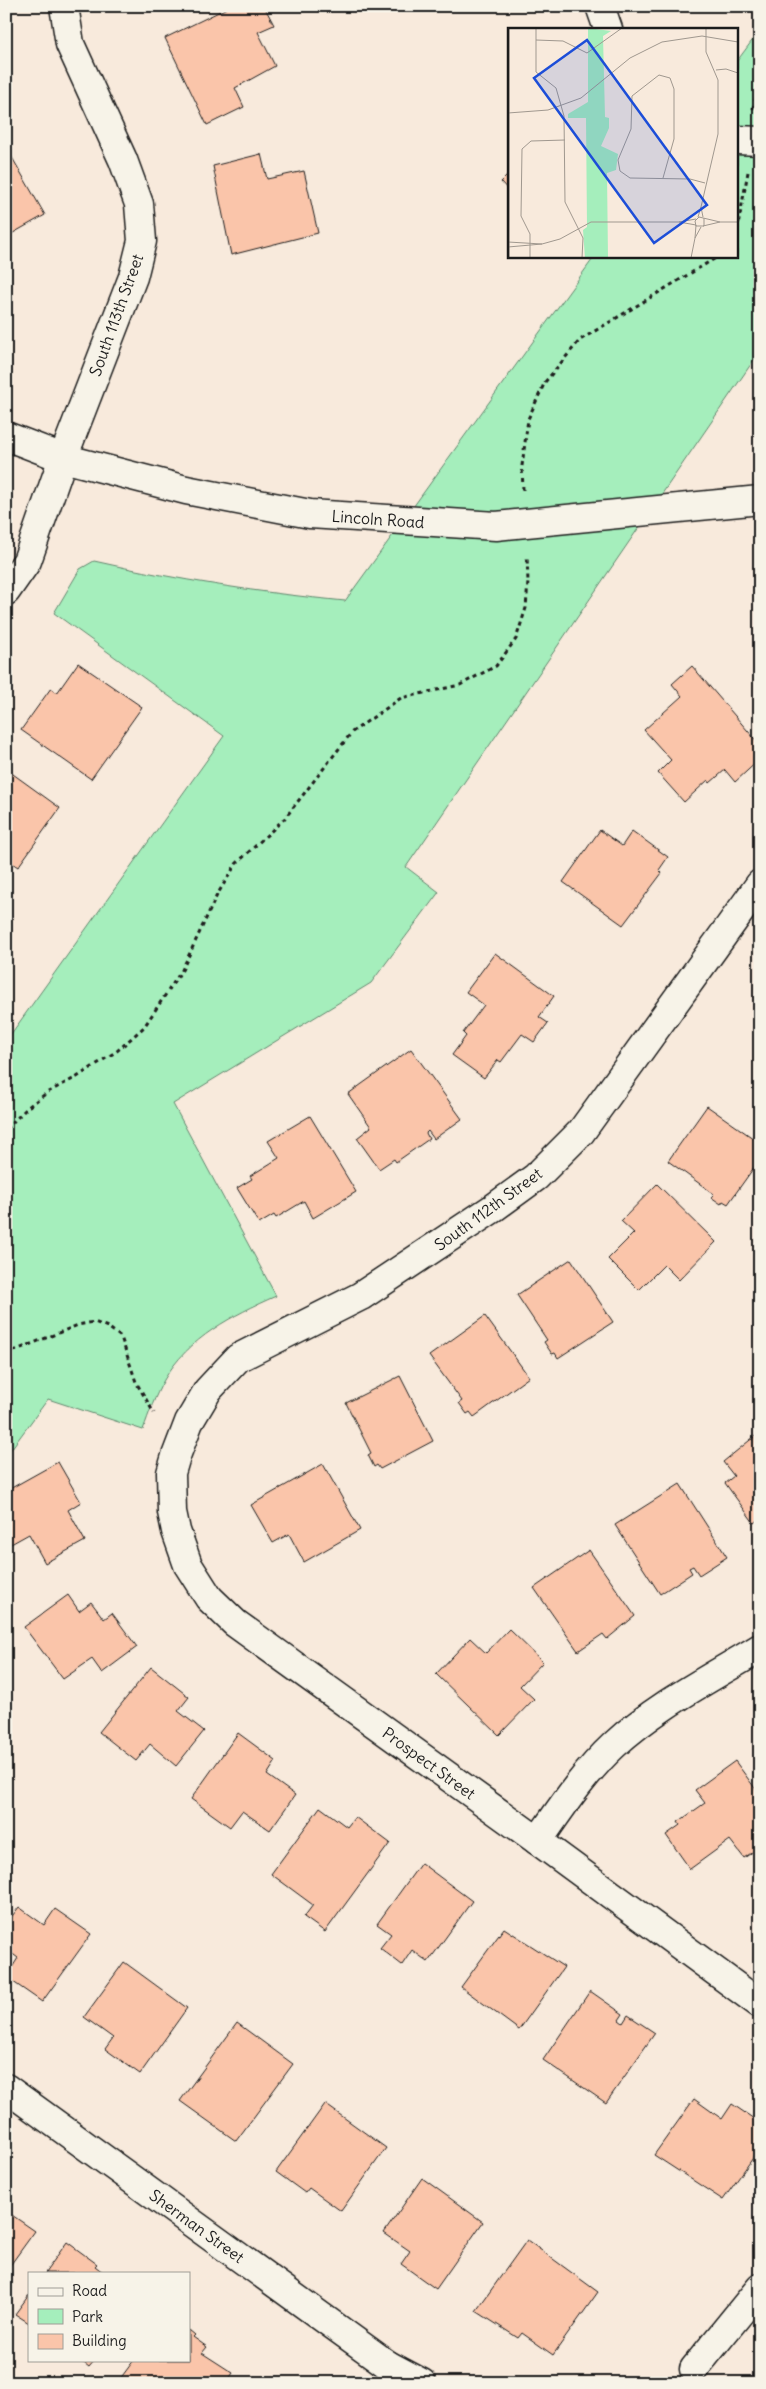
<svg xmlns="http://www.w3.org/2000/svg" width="766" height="2389" font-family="Delius,sans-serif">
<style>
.green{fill:#a5eebc;stroke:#60856c}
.building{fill:#fac5aa;stroke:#1c1c1c}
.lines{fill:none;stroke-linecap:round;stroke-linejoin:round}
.minor-casing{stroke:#1c1c1c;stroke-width:31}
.tertiary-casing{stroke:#1c1c1c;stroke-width:31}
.path{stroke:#1c1c1c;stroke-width:3;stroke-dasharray:4 4;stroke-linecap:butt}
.minor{stroke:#f7f3e8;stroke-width:28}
.tertiary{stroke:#f7f3e8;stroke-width:28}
.labels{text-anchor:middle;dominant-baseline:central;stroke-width:4;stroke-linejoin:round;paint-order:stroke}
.street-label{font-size:16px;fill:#1c1c1c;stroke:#f7f3e8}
.inset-road{fill:none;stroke:#a0988f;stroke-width:1}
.view{fill:#1d4ed8;fill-opacity:0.15;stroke:#1d4ed8;stroke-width:2.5}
.inset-edge{fill:none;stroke:#1c1c1c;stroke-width:2.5}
</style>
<rect width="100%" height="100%" fill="#f8eadc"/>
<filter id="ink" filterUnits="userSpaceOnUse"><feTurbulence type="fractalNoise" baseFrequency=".02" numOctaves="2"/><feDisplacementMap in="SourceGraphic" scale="10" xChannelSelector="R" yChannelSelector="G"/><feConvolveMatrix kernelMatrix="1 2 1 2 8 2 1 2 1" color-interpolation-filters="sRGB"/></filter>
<g filter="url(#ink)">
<path class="green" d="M 760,30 L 760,351 L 406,867 L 439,892 L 371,983 L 173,1104 L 276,1296 C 233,1315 188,1338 164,1380 C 155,1396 149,1413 143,1430 L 48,1399 L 6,1456 L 6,1041 L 224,736 L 54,613 L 80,569 L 94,561 C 177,580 261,593 345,601 L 595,256 L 737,256 L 737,61 Z"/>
<g class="building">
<polygon points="231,6 264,6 274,25 258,32 275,66 235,88 244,107 207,125 165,38"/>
<polygon points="6,147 45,215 6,237"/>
<polygon points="261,154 267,179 304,171 318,233 231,255 213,166"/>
<polygon points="510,173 510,192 501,182"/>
<polygon points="78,663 142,707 91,779 21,730 51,688 57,693"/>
<polygon points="692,666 760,745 760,759 735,782 725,770 710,783 708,780 684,802 658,773 671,760 644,730 682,696 672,684"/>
<polygon points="6,769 60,808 18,867 6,859"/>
<polygon points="600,830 622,846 632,831 668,857 659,870 662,873 623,925 563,882"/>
<polygon points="495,953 554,996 539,1017 548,1023 534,1042 522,1034 501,1062 498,1060 484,1078 452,1055 466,1036 463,1033 484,1005 466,992"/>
<polygon points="411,1049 462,1119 434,1139 428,1131 426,1133 429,1139 396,1162 394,1159 379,1169 357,1138 371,1127 348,1094"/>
<polygon points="707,1106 760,1143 760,1159 728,1204 723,1201 721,1204 711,1197 714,1194 668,1161"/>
<polygon points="310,1116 356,1192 313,1218 304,1201 276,1218 274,1215 259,1224 237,1188 252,1179 250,1176 279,1158 268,1141"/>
<polygon points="657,1184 716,1242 679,1280 664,1265 639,1290 608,1259 634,1233 621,1221"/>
<polygon points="571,1259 613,1322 558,1358 555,1353 552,1354 544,1342 547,1340 517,1295"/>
<polygon points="485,1316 529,1377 474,1417 470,1412 467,1414 459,1403 462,1401 429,1356"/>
<polygon points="400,1376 433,1441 380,1469 377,1465 374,1467 368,1455 371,1453 346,1403"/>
<polygon points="760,1432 760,1519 754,1523 725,1483 734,1476 723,1462"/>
<polygon points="58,1462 81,1502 68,1510 85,1541 45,1563 29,1534 11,1544 6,1536 6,1491"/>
<polygon points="323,1464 360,1530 304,1562 289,1534 273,1543 251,1505"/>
<polygon points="680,1484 727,1557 699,1575 693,1566 689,1568 692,1573 660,1594 615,1525"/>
<polygon points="589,1550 635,1616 607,1639 603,1634 578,1651 534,1588"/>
<polygon points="68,1595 79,1611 91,1602 104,1619 112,1613 137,1647 102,1673 92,1659 63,1679 24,1627"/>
<polygon points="509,1629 543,1662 520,1686 534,1699 499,1735 436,1674 470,1638 486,1653"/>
<polygon points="151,1667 189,1697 178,1711 204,1731 176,1766 150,1744 136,1761 99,1732"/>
<polygon points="238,1733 276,1761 267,1775 295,1795 270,1830 242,1811 230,1827 191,1799"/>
<polygon points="735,1761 760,1795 760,1847 744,1858 730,1840 690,1869 666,1835 680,1825 678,1822 705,1803 695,1790"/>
<polygon points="320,1807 347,1827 355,1817 390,1843 325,1932 304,1917 313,1905 271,1874"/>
<polygon points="421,1863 472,1901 428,1962 412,1950 402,1965 380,1948 391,1934 377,1924"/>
<polygon points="19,1907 44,1925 55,1909 91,1934 42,2002 6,1977 18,1958 6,1949 6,1924"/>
<polygon points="504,1928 564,1967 519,2030 461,1987"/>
<polygon points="124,1962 187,2008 140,2074 105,2049 113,2038 84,2017"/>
<polygon points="590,1991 623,2014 619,2020 623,2023 628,2015 655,2033 606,2103 543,2060"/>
<polygon points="237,2023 293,2064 236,2141 180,2101"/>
<polygon points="694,2099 722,2119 732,2104 760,2123 760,2148 723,2200 654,2155"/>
<polygon points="325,2104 386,2148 341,2211 309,2188 305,2193 276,2172"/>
<polygon points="422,2178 483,2222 436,2289 401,2264 410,2251 384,2233"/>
<polygon points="6,2211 35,2231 6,2271"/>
<polygon points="527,2240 598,2292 553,2355 522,2333 518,2338 476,2311"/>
<polygon points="67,2242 97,2264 95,2266 104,2273 45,2273"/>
<polygon points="29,2295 29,2323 15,2314"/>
<polygon points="189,2330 195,2335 193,2337 207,2347 202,2353 233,2373 226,2383 117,2383 134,2360 189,2360"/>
<polygon points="80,2360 95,2360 89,2367"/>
</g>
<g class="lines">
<g class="minor-casing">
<g id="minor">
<polyline points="600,6 608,29"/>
<polyline points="737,140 760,141"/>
<polyline points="6,591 27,561 63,458 133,277 142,241 139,204 123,160 70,44 64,6"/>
<polyline points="760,884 581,1132 536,1177 492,1209 361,1296 238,1358 208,1390 189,1422 176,1456 171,1473 172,1512 176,1531 188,1565 209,1598 235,1623 538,1841 760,2004"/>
<path d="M 538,1841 C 561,1808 584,1773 614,1745 C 656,1706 711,1678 760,1648"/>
<polyline points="6,2088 388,2365"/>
<polyline points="694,2369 760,2288"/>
<polyline points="407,2383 388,2365 422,2383"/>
</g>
</g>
<g class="tertiary-casing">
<polyline id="tertiary" points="6,436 63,458 186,490 310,514 496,526 760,500"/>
</g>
<g class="path">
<polyline points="753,109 760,79"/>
<polyline points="737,231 748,172"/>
<polyline points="523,490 522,466 528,419 545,382 580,340 719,256"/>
<polyline points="6,1129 28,1107 48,1092 77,1077 117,1051 144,1027 182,970 217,895 236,864 285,818 352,732 401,698 460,685 496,666 516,639 526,608 528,582 527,556"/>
<polyline points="6,1354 78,1325 94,1322 108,1327 121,1337 136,1382 154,1413"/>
</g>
<use href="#minor" class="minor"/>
<use href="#tertiary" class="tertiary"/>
</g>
</g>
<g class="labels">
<g class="street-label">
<text transform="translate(116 315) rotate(-70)">South 113th Street</text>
<text transform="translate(378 519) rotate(4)">Lincoln Road</text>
<text transform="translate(488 1209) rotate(-36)">South 112th Street</text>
<text transform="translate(429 1763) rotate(36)">Prospect Street</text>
<text transform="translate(197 2226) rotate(36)">Sherman Street</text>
</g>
</g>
<g transform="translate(508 28)">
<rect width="230" height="230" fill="#f8eadc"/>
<path d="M 80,0 L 103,3 L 95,8 L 97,89 L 101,90 L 101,100 L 93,118 L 110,126 L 108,142 L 99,145 L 100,230 L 77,230 L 75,202 L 79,199 L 78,90 L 60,90 L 60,86 L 80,74 Z" fill="#a5eebc"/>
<path class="inset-road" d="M 28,0 L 28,44 L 48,60 L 56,88 L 57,174 L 75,210 L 74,230M 28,12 L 55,13 L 79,25 L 114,0M 208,42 L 218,41 L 230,45M 0,85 L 40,82 L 73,70 L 122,30 L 154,14 L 194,8 L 230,14M 155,150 L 166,111 L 166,61 L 162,50 L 151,47 L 124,68 L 123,101 L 110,132 L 112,143 L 122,150 L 182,151 L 197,155M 193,179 L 210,106 L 210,52 L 198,24 L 198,0M 190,189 L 193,179 L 195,189M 212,194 L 230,194M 188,197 L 171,194 L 188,191M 188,197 L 187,210 L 193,199M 195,198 L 212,194 L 191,189 L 187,193 L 188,198 L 196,198 L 196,190M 34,216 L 52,211 L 83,194 L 171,194M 0,219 L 34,216 L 0,214M 1,230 L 1,0M 22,230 L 22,206 L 13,188 L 14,121 L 23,113 L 57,112M 183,230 L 187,210"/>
<path class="view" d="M 79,12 L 199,177 L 146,215 L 26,50 Z"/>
<rect width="230" height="230" class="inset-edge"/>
</g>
<rect width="766" height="2389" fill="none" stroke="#f7f3e8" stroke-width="25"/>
<rect x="12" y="12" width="741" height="2364" fill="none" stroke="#1c1c1c" stroke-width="2" filter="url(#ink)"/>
<rect x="28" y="2272" width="162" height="90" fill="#f7f3e8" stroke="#9f9d96"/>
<rect x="38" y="2288" width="25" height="8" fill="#f7f3e8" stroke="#9f9d96"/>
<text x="72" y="2296" font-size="15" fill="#1c1c1c">Road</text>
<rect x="38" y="2309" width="25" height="15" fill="#a5eebc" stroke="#9f9d96"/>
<text x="72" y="2322" font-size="15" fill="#1c1c1c">Park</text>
<rect x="38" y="2334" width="25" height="15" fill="#fac5aa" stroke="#9f9d96"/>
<text x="72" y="2346" font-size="15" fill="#1c1c1c">Building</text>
</svg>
